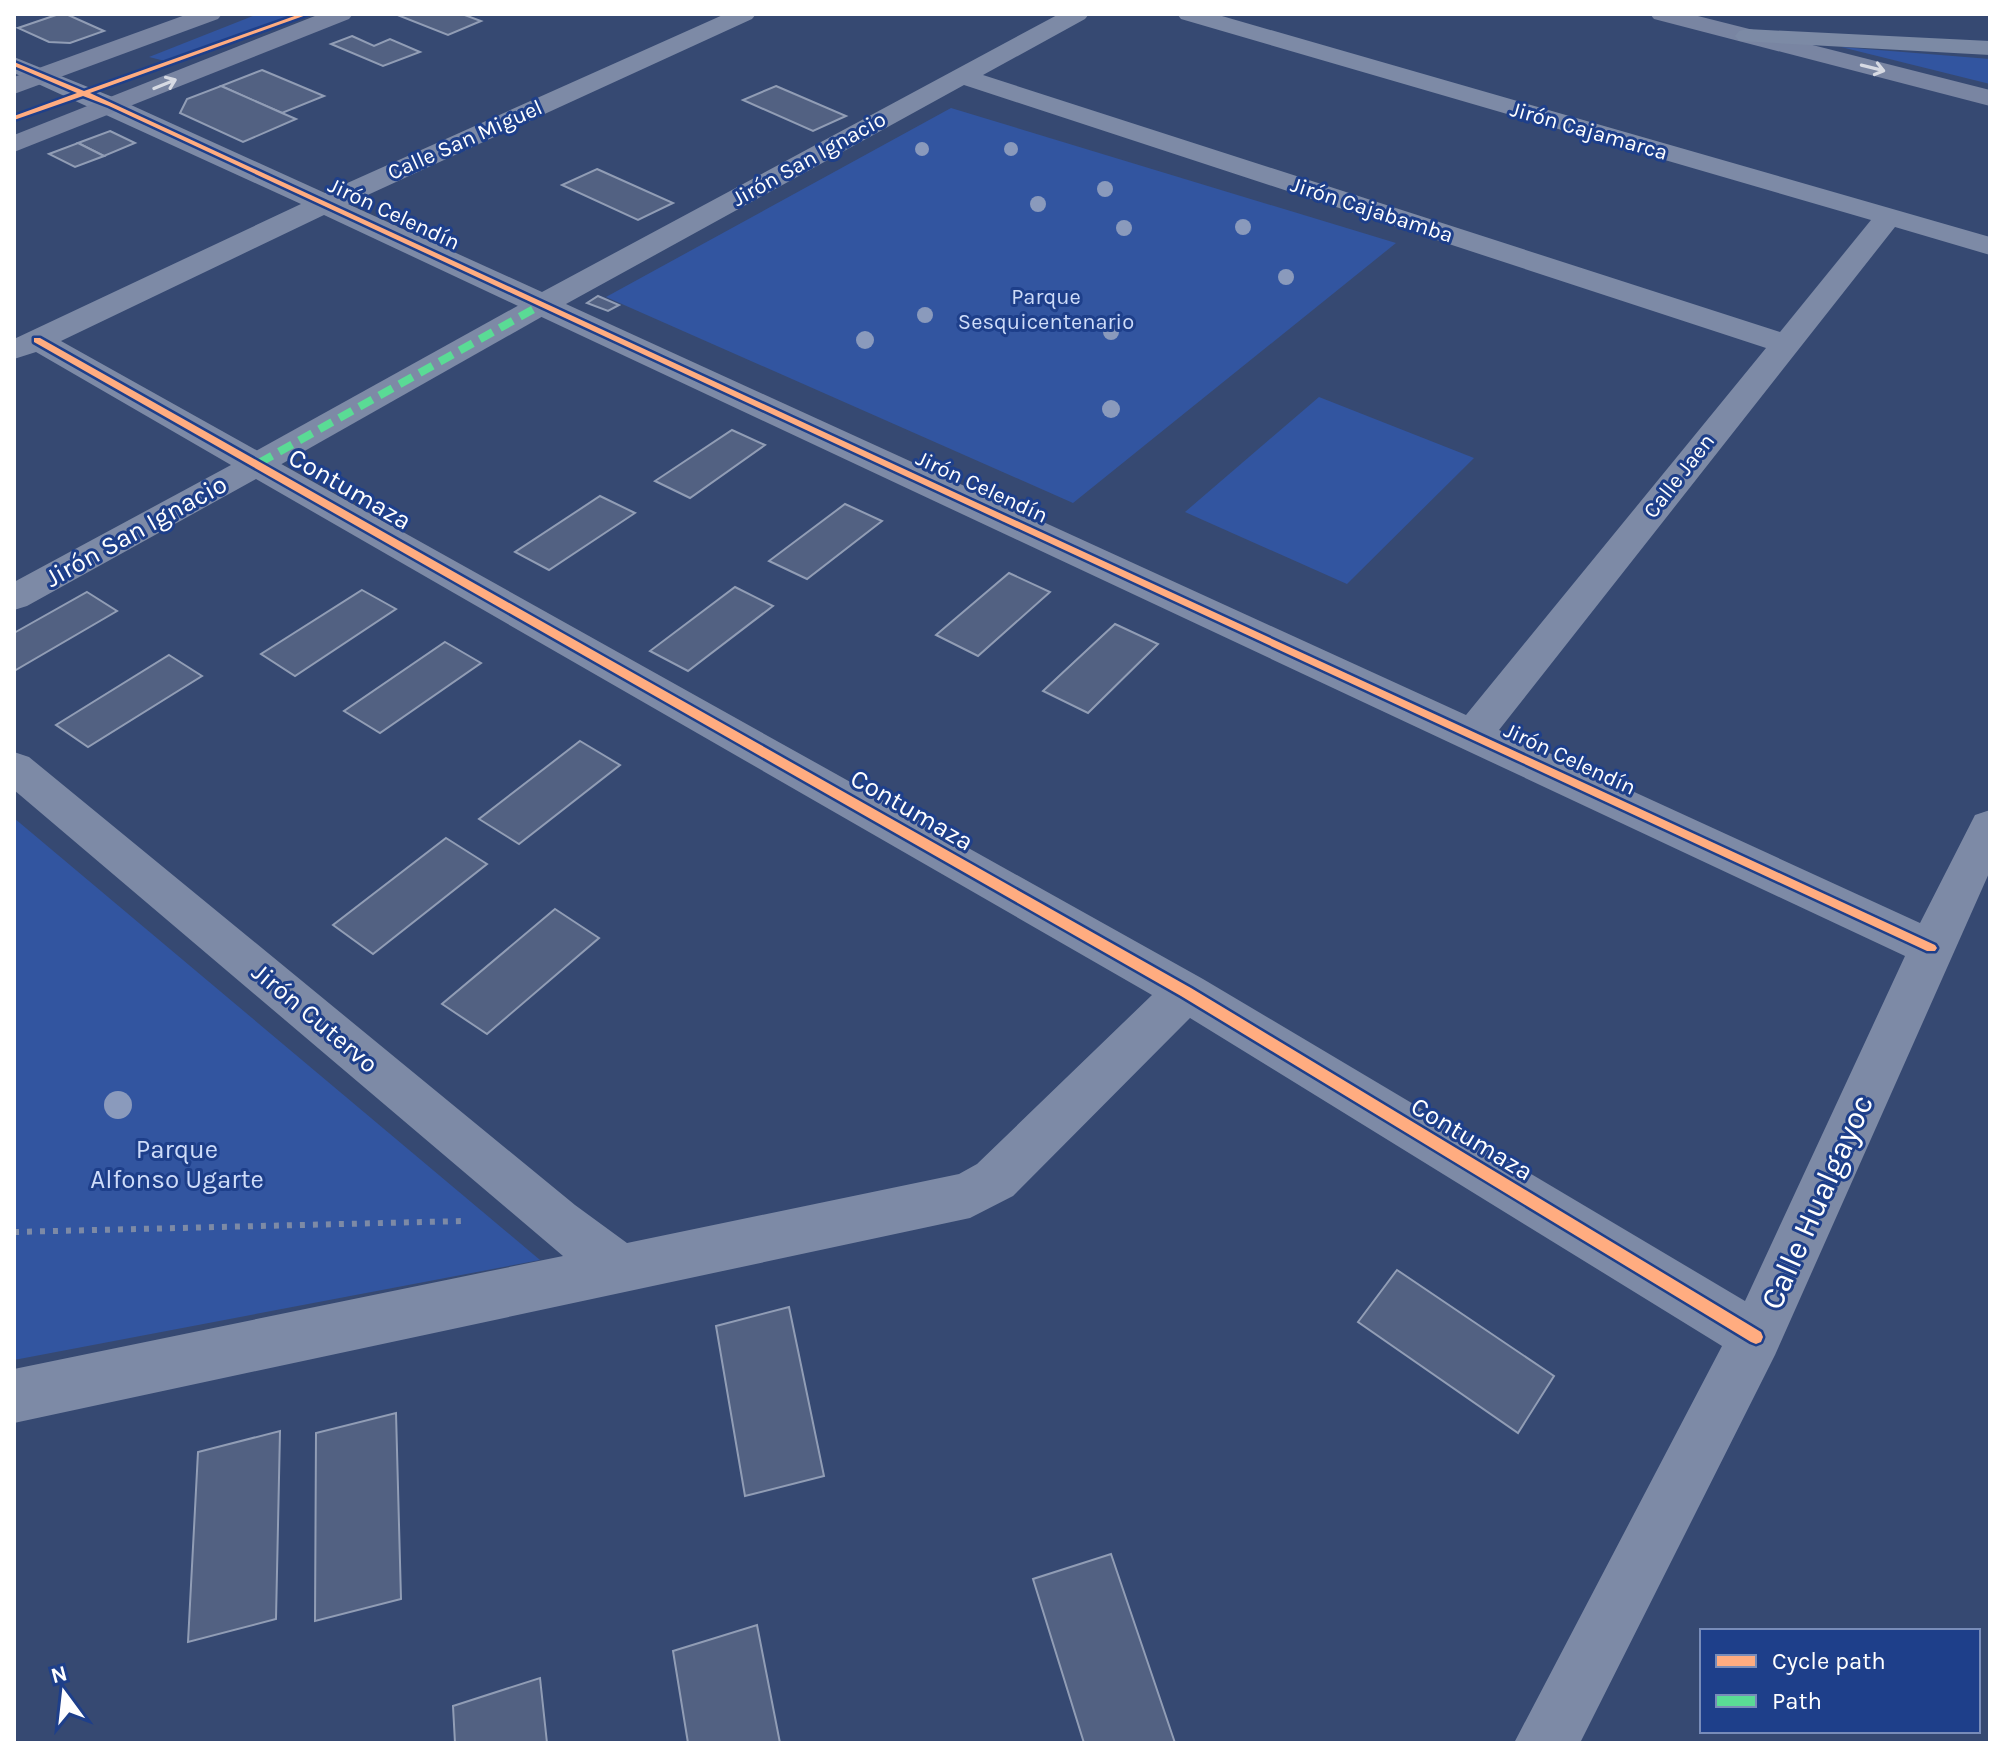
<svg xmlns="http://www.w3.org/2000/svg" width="2004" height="1757" font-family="Karla,sans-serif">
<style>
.green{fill:#3255a0}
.building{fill:#526182;stroke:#919db5;stroke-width:2}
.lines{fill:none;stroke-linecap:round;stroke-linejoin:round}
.path{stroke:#7d8aa6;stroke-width:6;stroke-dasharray:5 8;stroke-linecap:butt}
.pedestrian{fill:#7d8aa6;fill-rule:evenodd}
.minor{fill:#7d8aa6;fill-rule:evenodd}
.secondary{fill:#7985a2;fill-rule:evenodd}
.primary{fill:#7c8aa5;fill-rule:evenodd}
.quiet{stroke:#5adb95;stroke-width:8;stroke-dasharray:15 8;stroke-linecap:butt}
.cycleway-casing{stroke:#1e3f8a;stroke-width:5}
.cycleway{fill:#ffac80;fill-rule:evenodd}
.tree{fill:#8a9abc}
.oneway{stroke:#d7dae3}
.labels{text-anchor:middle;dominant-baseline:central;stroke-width:6;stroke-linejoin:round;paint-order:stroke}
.far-street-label{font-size:22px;fill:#fff;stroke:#1e3f8a}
.far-park-label{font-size:22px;fill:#cedcf9;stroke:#1e3f8a}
.street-label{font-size:26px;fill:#fff;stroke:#1e3f8a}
.park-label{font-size:26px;fill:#cedcf9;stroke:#1e3f8a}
.near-street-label{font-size:32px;fill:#fff;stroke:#1e3f8a}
</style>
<rect width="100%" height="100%" fill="#364972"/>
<g class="green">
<polygon points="258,14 298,14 173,63 149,57"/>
<polygon points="1841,47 1990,59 1990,84"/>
<polygon points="951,108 1396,243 1073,503 606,297"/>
<polygon points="1319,397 1474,458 1347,584 1185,512"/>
<polygon points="14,818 540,1260 14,1360"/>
</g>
<g class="building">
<polygon points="59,14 66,14 104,31 70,43 49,42 18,28"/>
<polygon points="405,14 462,14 481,21 448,35 400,16"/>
<polygon points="352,36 374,46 390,39 420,52 383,66 331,44"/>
<polygon points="262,70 324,96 282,113 221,86"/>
<polygon points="221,86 282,113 296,119 243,142 180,113 187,99"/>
<polygon points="776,86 846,116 813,131 743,100"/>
<polygon points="110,131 135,143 104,156 78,143"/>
<polygon points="78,143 104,156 75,167 49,154"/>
<polygon points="597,169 673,203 638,220 562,185"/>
<polygon points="598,296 619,305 608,311 587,303"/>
<polygon points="732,430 765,445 690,498 655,481"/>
<polygon points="600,496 635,513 549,570 515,552"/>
<polygon points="845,504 882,521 807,579 769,561"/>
<polygon points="1009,573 1050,592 978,656 936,635"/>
<polygon points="735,587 773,606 688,671 650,651"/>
<polygon points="362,590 396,609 295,676 261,654"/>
<polygon points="87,592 117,611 14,671 14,633"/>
<polygon points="1115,624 1158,644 1088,713 1043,691"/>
<polygon points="445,642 481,663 380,733 344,711"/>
<polygon points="169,655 202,676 88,747 56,725"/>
<polygon points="580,741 620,765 519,844 479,819"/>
<polygon points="446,838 487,864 373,954 333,925"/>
<polygon points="555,909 599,938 487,1034 442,1004"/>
<polygon points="1397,1270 1554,1376 1518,1433 1358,1322"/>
<polygon points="789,1307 824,1476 745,1496 716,1326"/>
<polygon points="396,1413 401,1599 315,1621 316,1433"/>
<polygon points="280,1431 276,1619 188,1642 198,1452"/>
<polygon points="1111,1554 1175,1743 1084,1743 1033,1579"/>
<polygon points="757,1625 780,1743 688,1743 673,1651"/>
<polygon points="540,1678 547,1743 455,1743 453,1706"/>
</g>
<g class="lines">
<polyline class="path" points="14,1232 465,1221"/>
<polygon class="pedestrian" points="541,296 552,299 556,305 552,311 271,470 259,473 247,470 242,463 247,456 530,299"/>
<path class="minor" d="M 725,14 L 756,14 L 752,19 L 348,204 L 542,292 L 1059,14 L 1089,14 L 1085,19 L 983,75 L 1780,332 L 1871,220 L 1181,19 L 1177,14 L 1215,14 L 1990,237 L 1990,255 L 1895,227 L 1499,730 L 1920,923 L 1975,815 L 1990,810 L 1990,871 L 1775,1355 L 1580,1743 L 1514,1743 L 1722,1346 L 1190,1018 L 1013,1196 L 970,1218 L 14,1423 L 14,1369 L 563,1256 L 14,790 L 14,752 L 29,757 L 575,1205 L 627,1243 L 959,1174 L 977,1164 L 1152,995 L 256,479 L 27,606 L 14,610 L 14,582 L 231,465 L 36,352 L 14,359 L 14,339 L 301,204 L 14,73 L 14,57 L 120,100 L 325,193 ZM 964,85 L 1766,348 L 1466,715 L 566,304 ZM 324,215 L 1905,956 L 1745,1301 L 1203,979 L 61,341 Z"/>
<g class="secondary">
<polygon points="188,14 222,14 218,19 14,94 14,77"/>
<polygon points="320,14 353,14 349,19 14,152 14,135"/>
<polygon points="1650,14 1690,14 1990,90 1990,106 1654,19"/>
</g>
<polygon class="primary" points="1747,29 1990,41 1990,55 1739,41 1735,36 1739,31"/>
<polyline class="quiet" points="259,463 541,305"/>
<g class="cycleway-casing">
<g id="cycleway">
<polygon points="300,14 309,14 90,93 1935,945 1937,948 1935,951 1927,951 109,106 83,96 14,120 14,116 77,93 14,66 14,62 84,91"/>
<polygon points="34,338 40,338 1191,988 1761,1332 1763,1337 1761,1342 1756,1344 1751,1342 1181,996 34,342"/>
</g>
</g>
<use href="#cycleway" class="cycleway"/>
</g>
<g class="tree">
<circle cx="922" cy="149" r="7"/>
<circle cx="1011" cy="149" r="7"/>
<circle cx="1105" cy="189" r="8"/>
<circle cx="1038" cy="204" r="8"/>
<circle cx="1243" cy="227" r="8"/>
<circle cx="1124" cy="228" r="8"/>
<circle cx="1286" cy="277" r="8"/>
<circle cx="925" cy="315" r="8"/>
<circle cx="1111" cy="332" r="8"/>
<circle cx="865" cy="340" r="9"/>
<circle cx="1111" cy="409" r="9"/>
<circle cx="118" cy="1105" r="14"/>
</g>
<defs><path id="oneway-shaft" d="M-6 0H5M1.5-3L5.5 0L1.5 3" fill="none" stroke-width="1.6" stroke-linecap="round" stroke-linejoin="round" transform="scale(2)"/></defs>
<g class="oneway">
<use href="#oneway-shaft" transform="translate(1873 68) rotate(14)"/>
<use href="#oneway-shaft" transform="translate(165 84) rotate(-22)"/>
</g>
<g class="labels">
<g class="far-street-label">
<text transform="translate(1589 131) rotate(16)">Jirón Cajamarca</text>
<text transform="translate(465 140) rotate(-24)">Calle San Miguel</text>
<text transform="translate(809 159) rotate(-29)">Jirón San Ignacio</text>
<text transform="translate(1372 210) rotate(18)">Jirón Cajabamba</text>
<text transform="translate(394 214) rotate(25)">Jirón Celendín</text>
<text transform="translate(1679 476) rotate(-52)">Calle Jaen</text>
<text transform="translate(982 487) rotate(25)">Jirón Celendín</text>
<text transform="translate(1570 759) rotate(25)">Jirón Celendín</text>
</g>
<g class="far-park-label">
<text x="1046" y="297">Parque<tspan x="1046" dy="25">Sesquicentenario</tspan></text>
</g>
<g class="street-label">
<text transform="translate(350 489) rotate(30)">Contumaza</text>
<text transform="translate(136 531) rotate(-29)">Jirón San Ignacio</text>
<text transform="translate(912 810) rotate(30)">Contumaza</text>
<text transform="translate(315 1018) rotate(40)">Jirón Cutervo</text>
<text transform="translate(1472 1139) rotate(31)">Contumaza</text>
</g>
<g class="park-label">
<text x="177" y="1149">Parque<tspan x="177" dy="30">Alfonso Ugarte</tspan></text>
</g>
<g class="near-street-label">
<text transform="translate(1817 1202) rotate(-66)">Calle Hualgayoc</text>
</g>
</g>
<rect width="2004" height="1757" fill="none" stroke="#ffffff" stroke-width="32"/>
<rect x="1700" y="1629" width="280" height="104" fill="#1e3f8a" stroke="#788cb9" stroke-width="2"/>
<rect x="1716" y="1655" width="40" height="12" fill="#ffac80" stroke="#788cb9" stroke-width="2"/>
<text x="1772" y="1669" font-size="24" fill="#ffffff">Cycle path</text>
<rect x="1716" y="1695" width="40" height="12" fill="#5adb95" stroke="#788cb9" stroke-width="2"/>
<text x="1772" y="1709" font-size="24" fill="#ffffff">Path</text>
<g transform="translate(64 1693) rotate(345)" stroke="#1e3f8a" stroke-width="6" paint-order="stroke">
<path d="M0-6L14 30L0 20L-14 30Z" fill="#ffffff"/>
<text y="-12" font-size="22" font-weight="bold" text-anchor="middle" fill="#ffffff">N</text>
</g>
</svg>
